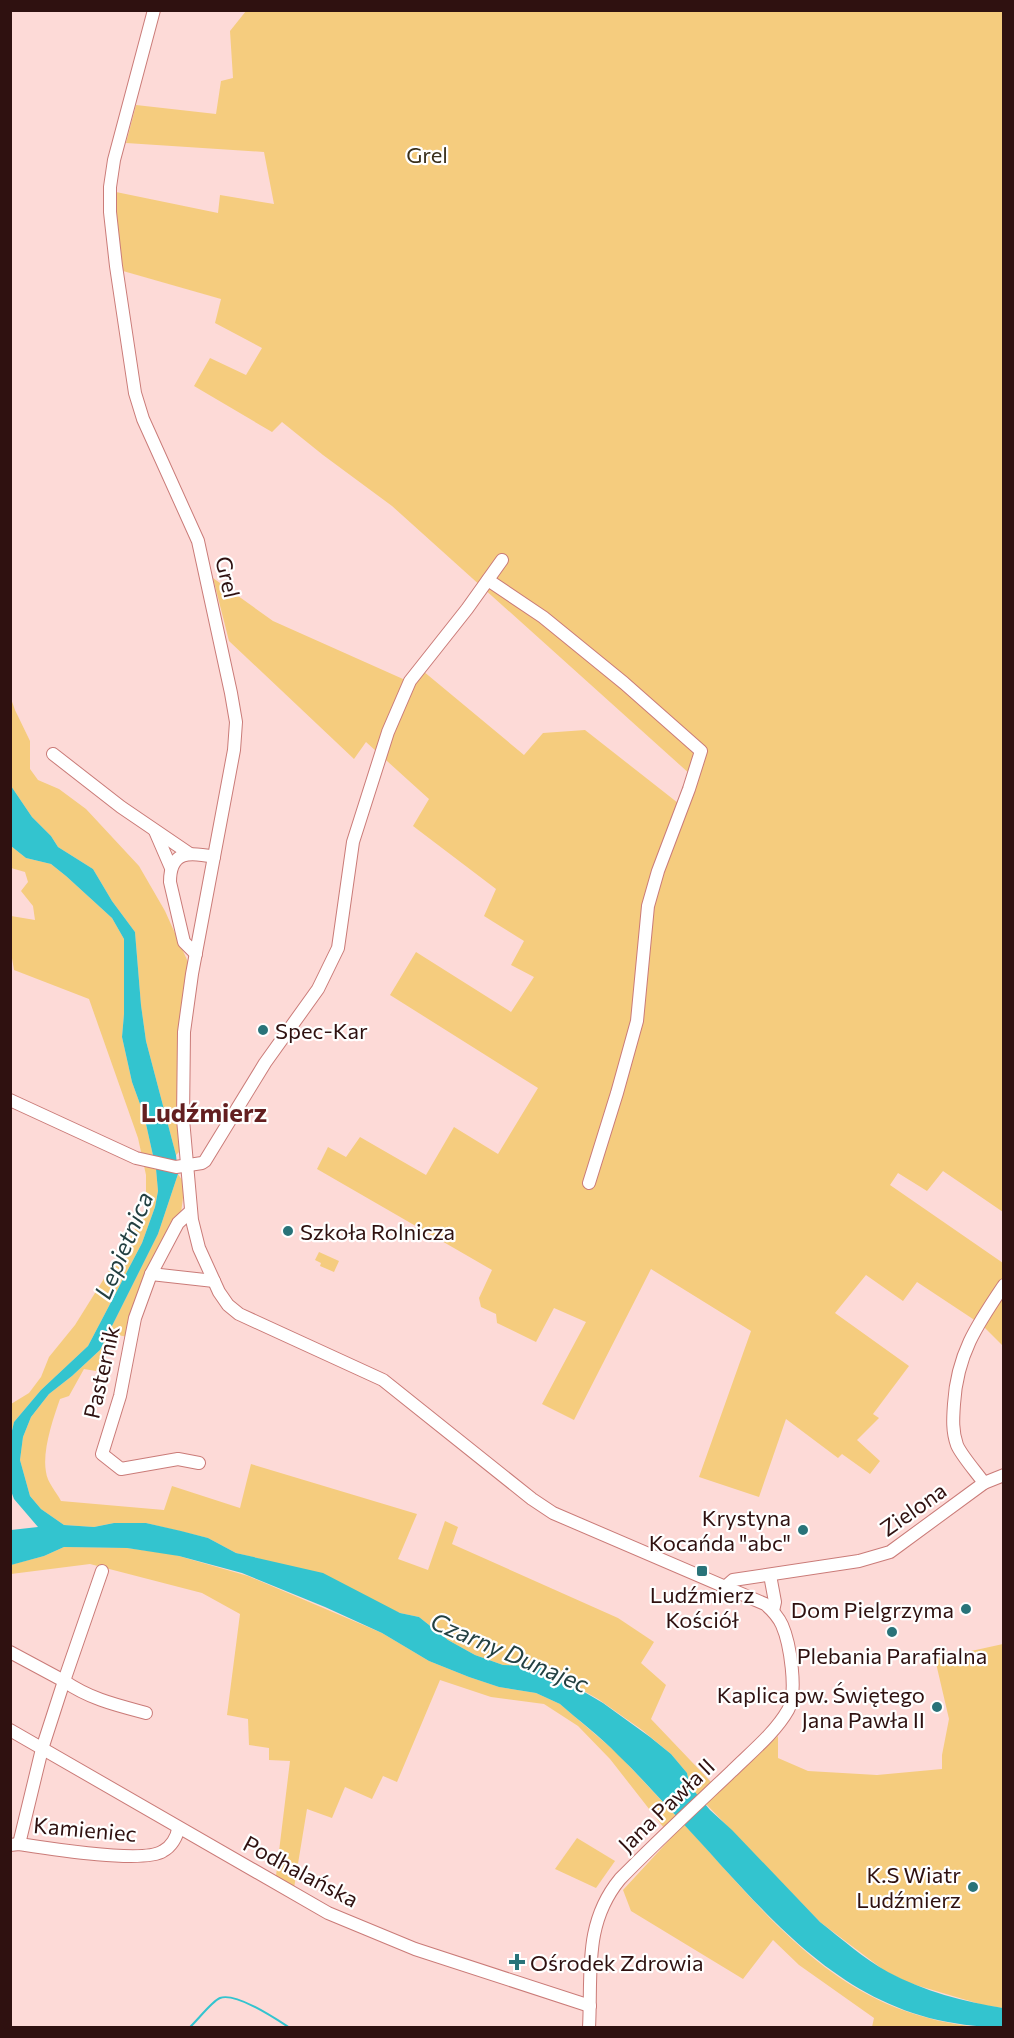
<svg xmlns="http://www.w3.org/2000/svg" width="1014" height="2038" font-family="Commissioner,sans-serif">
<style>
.green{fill:#f5cc7e}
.water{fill:#33c4cf}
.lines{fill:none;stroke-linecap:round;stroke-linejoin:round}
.stream{stroke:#33c4cf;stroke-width:2}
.minor-casing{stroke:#ca7b78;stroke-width:14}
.minor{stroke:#fff;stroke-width:12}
.poi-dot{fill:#297379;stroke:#fff;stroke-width:2}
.labels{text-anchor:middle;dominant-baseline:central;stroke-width:4.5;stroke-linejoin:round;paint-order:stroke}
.park-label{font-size:22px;fill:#392f1b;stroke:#fff}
.street-label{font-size:22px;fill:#2f1110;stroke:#fff}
.poi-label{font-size:22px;fill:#2f1110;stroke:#fff;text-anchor:end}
.water-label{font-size:24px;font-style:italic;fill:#234042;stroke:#fff}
.quarter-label{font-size:26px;font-weight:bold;fill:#631f20;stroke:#fff}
</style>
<rect width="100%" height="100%" fill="#fddad7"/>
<g class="green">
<polygon points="246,11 1003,11 1003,1212 943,1171 927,1191 898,1173 890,1185 1003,1263 1003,1346 982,1325 917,1282 903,1301 866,1275 835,1313 909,1366 873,1414 879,1418 857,1440 880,1461 870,1474 842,1454 838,1458 786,1419 759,1497 699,1477 751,1331 651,1269 574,1420 542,1404 586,1322 554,1308 536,1342 497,1323 496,1314 481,1307 479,1298 492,1270 317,1169 328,1147 346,1157 360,1137 426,1175 454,1127 498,1154 538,1088 390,995 416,952 511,1012 534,977 511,965 524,941 484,916 496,889 413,826 429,799 366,742 354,759 229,641 213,578 273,621 403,679 423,671 524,755 543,733 585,730 678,803 691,775 392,506 323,455 282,422 272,432 194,386 210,358 246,375 262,348 215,323 221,299 123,271 117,228 116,192 218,213 220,195 274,204 264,152 126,143 136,105 216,114 221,81 233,78 230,31"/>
<polygon points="10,696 15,710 30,741 30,769 38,780 59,789 86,809 139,866 165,911 188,962 179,1034 177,1095 180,1144 179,1152 176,1155 146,1041 141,1005 135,932 112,901 93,869 58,847 51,836 32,817 11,786"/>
<polygon points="11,846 26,858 51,864 66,876 112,918 124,939 124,1014 122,1037 132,1082 144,1115 156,1169 158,1191 155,1207 142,1243 88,1346 41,1390 14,1422 11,1435 11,1404 29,1393 41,1377 49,1357 75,1325 140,1221 146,1205 146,1175 138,1138 89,999 14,970 11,952 11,916 35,920 33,906 21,891 28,882 25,872 11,868"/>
<path d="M 178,1174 L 182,1180 L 184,1190 L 181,1213 L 128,1337 L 112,1334 L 96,1371 L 84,1369 L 69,1396 L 60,1399 C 53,1419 42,1451 46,1472 C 47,1482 57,1493 61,1501 L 164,1510 L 172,1486 L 240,1508 L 251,1464 L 417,1514 L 398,1559 L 428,1570 L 445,1521 L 458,1527 L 452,1544 L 618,1618 L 654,1642 L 641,1663 L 666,1685 L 651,1719 L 711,1782 L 698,1796 L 690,1786 L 687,1773 L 671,1754 L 642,1730 L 598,1699 L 552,1673 L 518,1666 L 503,1665 L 475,1655 L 448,1640 L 419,1617 L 400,1613 L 257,1558 L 236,1553 L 208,1538 L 146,1523 L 114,1523 L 94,1527 L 64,1525 L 41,1509 L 30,1496 L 20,1460 L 23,1437 L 31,1417 L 49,1394 L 72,1376 L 100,1350 L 158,1234 Z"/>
<polygon points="319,1252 339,1261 334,1272 320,1266 321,1263 315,1260"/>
<polygon points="64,1547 127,1548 172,1554 248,1576 382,1633 429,1661 469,1677 499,1687 536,1693 560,1704 617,1753 676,1816 664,1828 610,1759 578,1726 544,1704 491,1697 440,1680 397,1782 383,1776 372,1799 345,1787 332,1818 307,1809 294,1888 276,1876 290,1761 269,1760 269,1748 249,1745 248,1719 227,1715 240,1614 202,1593 90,1564 11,1574 10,1565 44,1556"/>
<polygon points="1003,1644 1003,2008 983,2005 909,1983 885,1971 820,1922 706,1804 778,1736 778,1758 808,1771 877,1775 942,1769 942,1755 949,1719 935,1659"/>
<path d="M 684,1824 C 747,1892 808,1974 897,2008 C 923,2018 950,2024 977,2027 L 872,2027 L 874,2018 L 799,1965 L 773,1940 L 743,1979 L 631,1911 L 623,1890 Z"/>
<polygon points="577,1838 615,1861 596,1888 555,1869"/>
</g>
<path class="water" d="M 11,786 L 32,817 L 51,836 L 58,847 L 93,869 L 112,901 L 135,932 L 141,1005 L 146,1041 L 176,1155 L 178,1174 L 158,1234 L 100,1350 L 72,1376 L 49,1394 L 31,1417 L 23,1437 L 20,1460 L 30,1496 L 41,1509 L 64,1525 L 94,1527 L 114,1523 L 146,1523 L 181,1531 L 208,1538 L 236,1553 L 323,1573 L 400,1613 L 419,1617 L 448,1640 L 475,1655 L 503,1665 L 538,1666 L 552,1673 L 603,1703 L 650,1737 L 671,1754 L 687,1773 L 690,1786 L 710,1810 L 732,1830 L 820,1922 C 842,1939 864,1959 888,1972 C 923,1991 965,2002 1003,2008 L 1003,2027 C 850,2027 773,1920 678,1818 C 658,1797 639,1775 618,1755 C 600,1736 579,1721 560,1704 L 536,1693 L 499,1687 L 469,1677 L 429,1661 L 382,1633 L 325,1607 L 242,1573 L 179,1556 L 127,1548 L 64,1547 L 44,1556 L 11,1565 L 11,1530 L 38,1527 L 14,1499 L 11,1491 L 11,1435 L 14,1422 L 41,1390 L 88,1346 L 142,1243 L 155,1207 L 158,1191 L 156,1169 L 144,1115 L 132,1082 L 122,1037 L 124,1014 L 124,939 L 112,918 L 66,876 L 51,864 L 26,858 L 11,846 Z"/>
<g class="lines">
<path class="stream" d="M 189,2028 C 197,2021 212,2001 220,1998 C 236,1992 276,2019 290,2028"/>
<g class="minor-casing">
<g id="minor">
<path d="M 154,10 L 114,160 L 110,187 L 110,212 L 116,266 L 135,393 L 143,419 L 198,541 L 231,693 L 236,722 L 234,750 L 192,974 L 184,1032 L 183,1119 L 192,1220 L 199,1248 L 219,1292 L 228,1305 L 239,1314 L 383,1380 L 532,1499 L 553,1513 L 765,1604 C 772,1610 778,1616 782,1625 C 790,1643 798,1693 788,1710 C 775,1733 750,1753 732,1771 C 694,1807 656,1842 620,1879 C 583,1924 592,1973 589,2028"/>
<polyline points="488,580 543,617 624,683 701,751 689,789 658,871 648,906 637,1021 617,1093 589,1183"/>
<polyline points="53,754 121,807 190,854"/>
<polyline points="155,831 171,868"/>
<path d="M 196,954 L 184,942 L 170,882 C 170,850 190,852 214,857"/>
<polyline points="10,1100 136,1158 176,1167 202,1163 205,1161 265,1063 318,989 338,948 353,842 388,732 410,681 467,609 502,560"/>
<polyline points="191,1211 178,1223 151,1274 135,1318 120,1396 102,1454 121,1469 178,1459 199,1463"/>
<polyline points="151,1274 214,1281"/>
<path d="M 984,1483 C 977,1473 961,1455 957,1445 C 952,1431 953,1418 954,1404 C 957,1354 977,1325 1004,1285"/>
<path d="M 102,1571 L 64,1681 C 90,1699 116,1705 146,1713"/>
<polyline points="770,1575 775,1602 773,1611"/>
<polyline points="725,1587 733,1580 859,1561 890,1552 984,1483 1004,1475"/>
<polyline points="10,1652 64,1681 42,1749 19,1844"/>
<polyline points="10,1730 328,1913 415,1949 590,2006"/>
<path d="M 10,1845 L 19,1844 C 45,1848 144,1864 163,1851 C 171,1847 177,1837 178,1829"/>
</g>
</g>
<use href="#minor" class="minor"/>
</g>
<g class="poi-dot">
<circle cx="263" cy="1030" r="6"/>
<circle cx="288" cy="1231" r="6"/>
<circle cx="803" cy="1530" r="6"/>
<rect x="696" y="1565" width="12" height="12" rx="3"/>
<circle cx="966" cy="1609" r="6"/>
<circle cx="892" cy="1632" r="6"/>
<circle cx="937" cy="1707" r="6"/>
<circle cx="973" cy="1887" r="6"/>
<path d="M514 1953h6v6h6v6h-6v6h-6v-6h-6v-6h6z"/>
</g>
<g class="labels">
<g class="park-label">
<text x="427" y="154">Grel</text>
</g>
<g class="street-label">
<text transform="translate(228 577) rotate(77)">Grel</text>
<text transform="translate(101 1372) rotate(-77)">Pasternik</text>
<text transform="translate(913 1509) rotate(-35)">Zielona</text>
<text transform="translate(666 1805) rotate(-44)">Jana Pawła II</text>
<text transform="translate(85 1829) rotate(5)">Kamieniec</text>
<text transform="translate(301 1871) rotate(28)">Podhalańska</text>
</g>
<g class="poi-label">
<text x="275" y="1030" text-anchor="start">Spec-Kar</text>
<text x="300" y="1231" text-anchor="start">Szkoła Rolnicza</text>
<text x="791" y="1517">Krystyna<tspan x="791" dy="25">Kocańda "abc"</tspan></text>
<text x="702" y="1594" text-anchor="middle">Ludźmierz<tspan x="702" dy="25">Kościół</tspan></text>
<text x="954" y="1609">Dom Pielgrzyma</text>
<text x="892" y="1655" text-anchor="middle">Plebania Parafialna</text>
<text x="925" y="1694">Kaplica pw. Świętego<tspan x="925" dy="25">Jana Pawła II</tspan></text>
<text x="961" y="1874">K.S Wiatr<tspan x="961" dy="25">Ludźmierz</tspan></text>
<text x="530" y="1962" text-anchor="start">Ośrodek Zdrowia</text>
</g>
<g class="water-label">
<text transform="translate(123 1245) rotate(-67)">Lepietnica</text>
<text transform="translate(510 1652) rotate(23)">Czarny Dunajec</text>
</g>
<g class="quarter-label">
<text x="204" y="1111">Ludźmierz</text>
</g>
</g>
<rect width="1014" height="2038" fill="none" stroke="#2f1110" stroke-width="24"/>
</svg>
